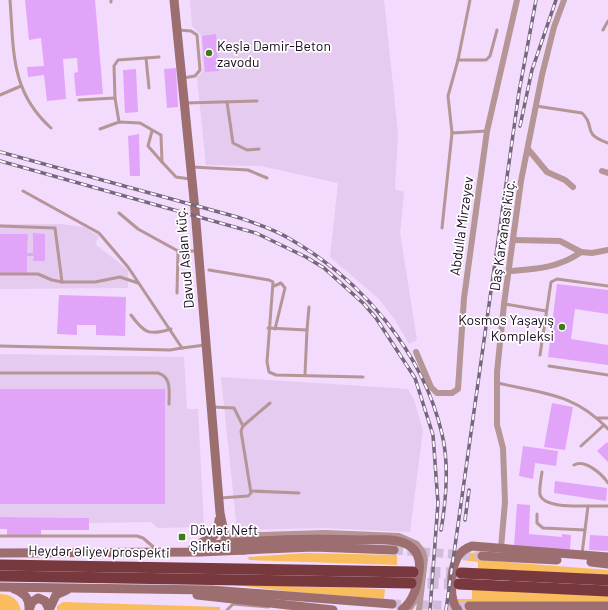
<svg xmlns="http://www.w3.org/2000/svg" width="608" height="610" font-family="Barlow,sans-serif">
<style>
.built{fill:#e4cbef}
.green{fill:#f9bc5e}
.building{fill:#e1a4f9}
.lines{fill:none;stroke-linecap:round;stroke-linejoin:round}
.secondary-tunnel{stroke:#d2bcdc;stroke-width:9;stroke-dasharray:9 4.5;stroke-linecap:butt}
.highway-tunnel{stroke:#d2bcdc;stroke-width:11;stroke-dasharray:11 5.5;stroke-linecap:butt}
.lane{stroke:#b59596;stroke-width:3}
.street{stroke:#b59596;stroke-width:6}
.secondary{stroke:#9c6e70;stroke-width:9}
.highway{stroke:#77393e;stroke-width:11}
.rail-casing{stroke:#78657f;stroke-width:3.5}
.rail{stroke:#fff;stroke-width:2;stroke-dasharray:6;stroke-linecap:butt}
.poi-dot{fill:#3f7b16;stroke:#fff;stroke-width:1.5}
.labels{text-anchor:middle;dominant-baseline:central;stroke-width:3.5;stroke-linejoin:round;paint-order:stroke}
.poi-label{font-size:14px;fill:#180a1e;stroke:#fff;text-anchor:start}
.street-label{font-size:14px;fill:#180a1e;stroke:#fff}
</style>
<rect width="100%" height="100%" fill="#f3dbfd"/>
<g class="built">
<polygon points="190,0 384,0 398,133 395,189 404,192 400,233 417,340 409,344 395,320 379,299 330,257 338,183 261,166 206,165 197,78 203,71 201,35 192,26"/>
<polygon points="0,224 61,224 84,227 99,236 95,244 128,270 128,288 0,289"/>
<polygon points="0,354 184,357 187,409 198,409 204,527 158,528 151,522 89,523 89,518 0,517"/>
<polygon points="221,377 408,389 414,400 423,430 410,532 324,528 237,530"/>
</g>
<g class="green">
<polygon points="481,552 480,560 608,570 608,575 478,569 478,562 462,560 471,553"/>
<polygon points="306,553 397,555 397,565 249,560 248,557"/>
<polygon points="226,584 385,589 384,599 294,592"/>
<path d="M 472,589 L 608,596 L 608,602 L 468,603 L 467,610 C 460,610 458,605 455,599 L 472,599 Z"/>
<path d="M 0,594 C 11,594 18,599 21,610 L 0,610 Z"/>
<polygon points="63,602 220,607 220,610 57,610 57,606"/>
</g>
<g class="building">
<polygon points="25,0 95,0 103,94 76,96 74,73 78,72 77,58 63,59 66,99 47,101 44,75 28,77 27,67 44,66 41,38 29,40"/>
<polygon points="216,34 219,71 205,72 202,36"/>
<polygon points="176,68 178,107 167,108 164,69"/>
<polygon points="136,69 138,112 125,113 123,70"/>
<polygon points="139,134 140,176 130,176 128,136"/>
<polygon points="33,233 45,234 45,261 33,261 34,256 27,256 27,274 0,273 0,234 28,234 27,253 33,253"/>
<polygon points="557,284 608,290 608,314 575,309 571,339 608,345 608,365 548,357"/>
<polygon points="59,295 126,297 125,336 96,335 96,325 77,325 77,335 57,334"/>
<rect x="0" y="389" width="165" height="115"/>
<polygon points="552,403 573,407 565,450 544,447"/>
<polygon points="607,442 608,444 608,462 597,451"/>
<polygon points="523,446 558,451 556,466 535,463 533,479 519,476"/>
<polygon points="555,481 607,488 606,501 554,493"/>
<polygon points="517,504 530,505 529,534 562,537 562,534 571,535 570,550 514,546"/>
<polygon points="0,517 89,518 89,530 41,530 41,535 7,535 7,529 0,529"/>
<polygon points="590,535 608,536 608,551 589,550"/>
</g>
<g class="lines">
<g class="secondary-tunnel">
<polyline points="394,550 482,556"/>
<polyline points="392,604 469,606"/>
</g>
<g class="highway-tunnel">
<polyline points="413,572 461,573"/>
<polyline points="411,583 459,584"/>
</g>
<g class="lane">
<path d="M 10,0 C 14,51 10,91 51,128"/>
<polyline points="111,0 111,2"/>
<polyline points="178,30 191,31 197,35 200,70 195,76 183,78"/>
<polyline points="603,30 608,21"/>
<polyline points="146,58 149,88"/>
<polyline points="458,60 486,60 490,56 497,30"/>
<polyline points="0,95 21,86"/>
<polyline points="79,100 115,98"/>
<polyline points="227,102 233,143 247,150 259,149"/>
<polyline points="186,103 257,101"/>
<path d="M 536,106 L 582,113 C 597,127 580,133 608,143"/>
<polyline points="119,122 115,98 114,66 118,60 159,57"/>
<polyline points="100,129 119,122 140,123 161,135 162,162 176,177 190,179"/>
<polyline points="152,131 148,146 162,162"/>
<polyline points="452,133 448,96 458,60 470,0"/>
<polyline points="192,167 248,170 267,178"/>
<polyline points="23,191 99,233 128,267 182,348 205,345"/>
<polyline points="119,213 138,229 178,251 177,293"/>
<polyline points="0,226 55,228 62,282"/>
<polyline points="442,228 452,133 487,131"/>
<polyline points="178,251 196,251"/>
<polyline points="209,270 269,280 273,282 267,362 269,372 276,375 363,377"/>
<polyline points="0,274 38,274 52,280 62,282 95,282 120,277 138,283"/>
<polyline points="274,286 281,283 285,288 275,329"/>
<polyline points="505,304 546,311"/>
<path d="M 131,315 C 144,333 149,336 171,329"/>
<polyline points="268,328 307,330 309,307"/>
<polyline points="0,346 170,350 182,348"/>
<polyline points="540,355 551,282 557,279 608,286"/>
<polyline points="549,366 608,375"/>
<path d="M 0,373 L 158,373 C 172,377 169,392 169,404"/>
<polyline points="305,374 307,330"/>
<path d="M 498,383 C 543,394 574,393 608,429"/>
<polyline points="213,407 234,408 243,426"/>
<polyline points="598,418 608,418"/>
<polyline points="581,446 604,425"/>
<path d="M 574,465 C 585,459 602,474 608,483"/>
<path d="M 542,472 C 541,479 539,489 540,495 C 545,508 577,506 588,506"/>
<polyline points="251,491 299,493"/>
<polyline points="220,498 248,496 251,493 241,431 243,426 270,403"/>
<polyline points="537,514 537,523 543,528 585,530"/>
<polyline points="0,536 137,536 143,538 157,550"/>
<polyline points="582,554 588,506 608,506"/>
<polyline points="227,610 233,604 268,607"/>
<polyline points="410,610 419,598"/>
</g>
<g class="street">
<polyline points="528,149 547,172 565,180 573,187"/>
<polyline points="602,171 608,173"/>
<polyline points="514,240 560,241 581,252"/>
<path d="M 510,271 C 535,269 559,268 581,252 L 592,253 L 608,250"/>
<polyline points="416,352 431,387 437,393 452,393 458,389 464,298 487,131 517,0"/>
<polyline points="225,543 228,537 234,536 325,533 399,536 417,544 423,552 425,559 419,610"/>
<polyline points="501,548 505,502 503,448 497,425 497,372 504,304 521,181 542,75 554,27 564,0"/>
</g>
<g class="secondary">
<polyline points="174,0 195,210 220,513 227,547 233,550 244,550"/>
<path d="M 202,542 C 214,539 218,533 219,520"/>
<path d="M 193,548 C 249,539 305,538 361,540 C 374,540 392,538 404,543 C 417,548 421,559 419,572 C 417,587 414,600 402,610"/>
<polyline points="0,553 200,552 313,547 394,550"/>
<polyline points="482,556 557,560"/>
<polyline points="591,562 608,564"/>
<polyline points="0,587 211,590 392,604"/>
<path d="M 14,589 C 24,592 30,599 29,610"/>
<polyline points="197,595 333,610"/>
<polyline points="469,606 608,606"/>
<polyline points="30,607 32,602 38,598 45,601 49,609"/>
<polyline points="49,610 56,595 67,590"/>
<path d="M 458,610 C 448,600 451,570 457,558 C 460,552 466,548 472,546 L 608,557"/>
</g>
<g class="highway">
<polyline points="0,565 413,572"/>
<polyline points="461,573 608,580"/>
<polyline points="0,576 411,583"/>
<polyline points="459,584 608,591"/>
</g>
<g class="rail-casing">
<g id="rail">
<polyline points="520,126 532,70 556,0"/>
<path d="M 0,152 L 237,217 C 255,223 274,229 290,239 C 362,280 423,352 442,434 C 449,463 446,501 441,530"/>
<polyline points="0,161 256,233 306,257 324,268 364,304 376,318 415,378 433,435 438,503 430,610"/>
<polyline points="465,520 469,490"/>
<polyline points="446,610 519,92 536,0"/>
</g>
</g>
<use href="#rail" class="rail"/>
</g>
<g class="poi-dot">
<circle cx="209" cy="53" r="4"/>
<circle cx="562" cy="327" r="4"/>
<rect x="178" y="533" width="8" height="8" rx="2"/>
</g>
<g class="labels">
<g class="poi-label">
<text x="217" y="45">Keşlə Dəmir-Beton<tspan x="217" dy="16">zavodu</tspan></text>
<text x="554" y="319" text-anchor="end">Kosmos Yaşayış<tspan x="554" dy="16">Kompleksi</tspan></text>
<text x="190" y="529">Dövlət Neft<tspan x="190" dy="16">Şirkəti</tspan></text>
</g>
<g class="street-label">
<text transform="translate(461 226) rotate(-82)">Abdulla Mirzəyev</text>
<text transform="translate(502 235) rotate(-82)">Daş Karxanası küç.</text>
<text transform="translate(184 258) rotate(-95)">Davud Aslan küç.</text>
<text transform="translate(99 551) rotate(1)">Heydər Əliyev prospekti</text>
</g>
</g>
</svg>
